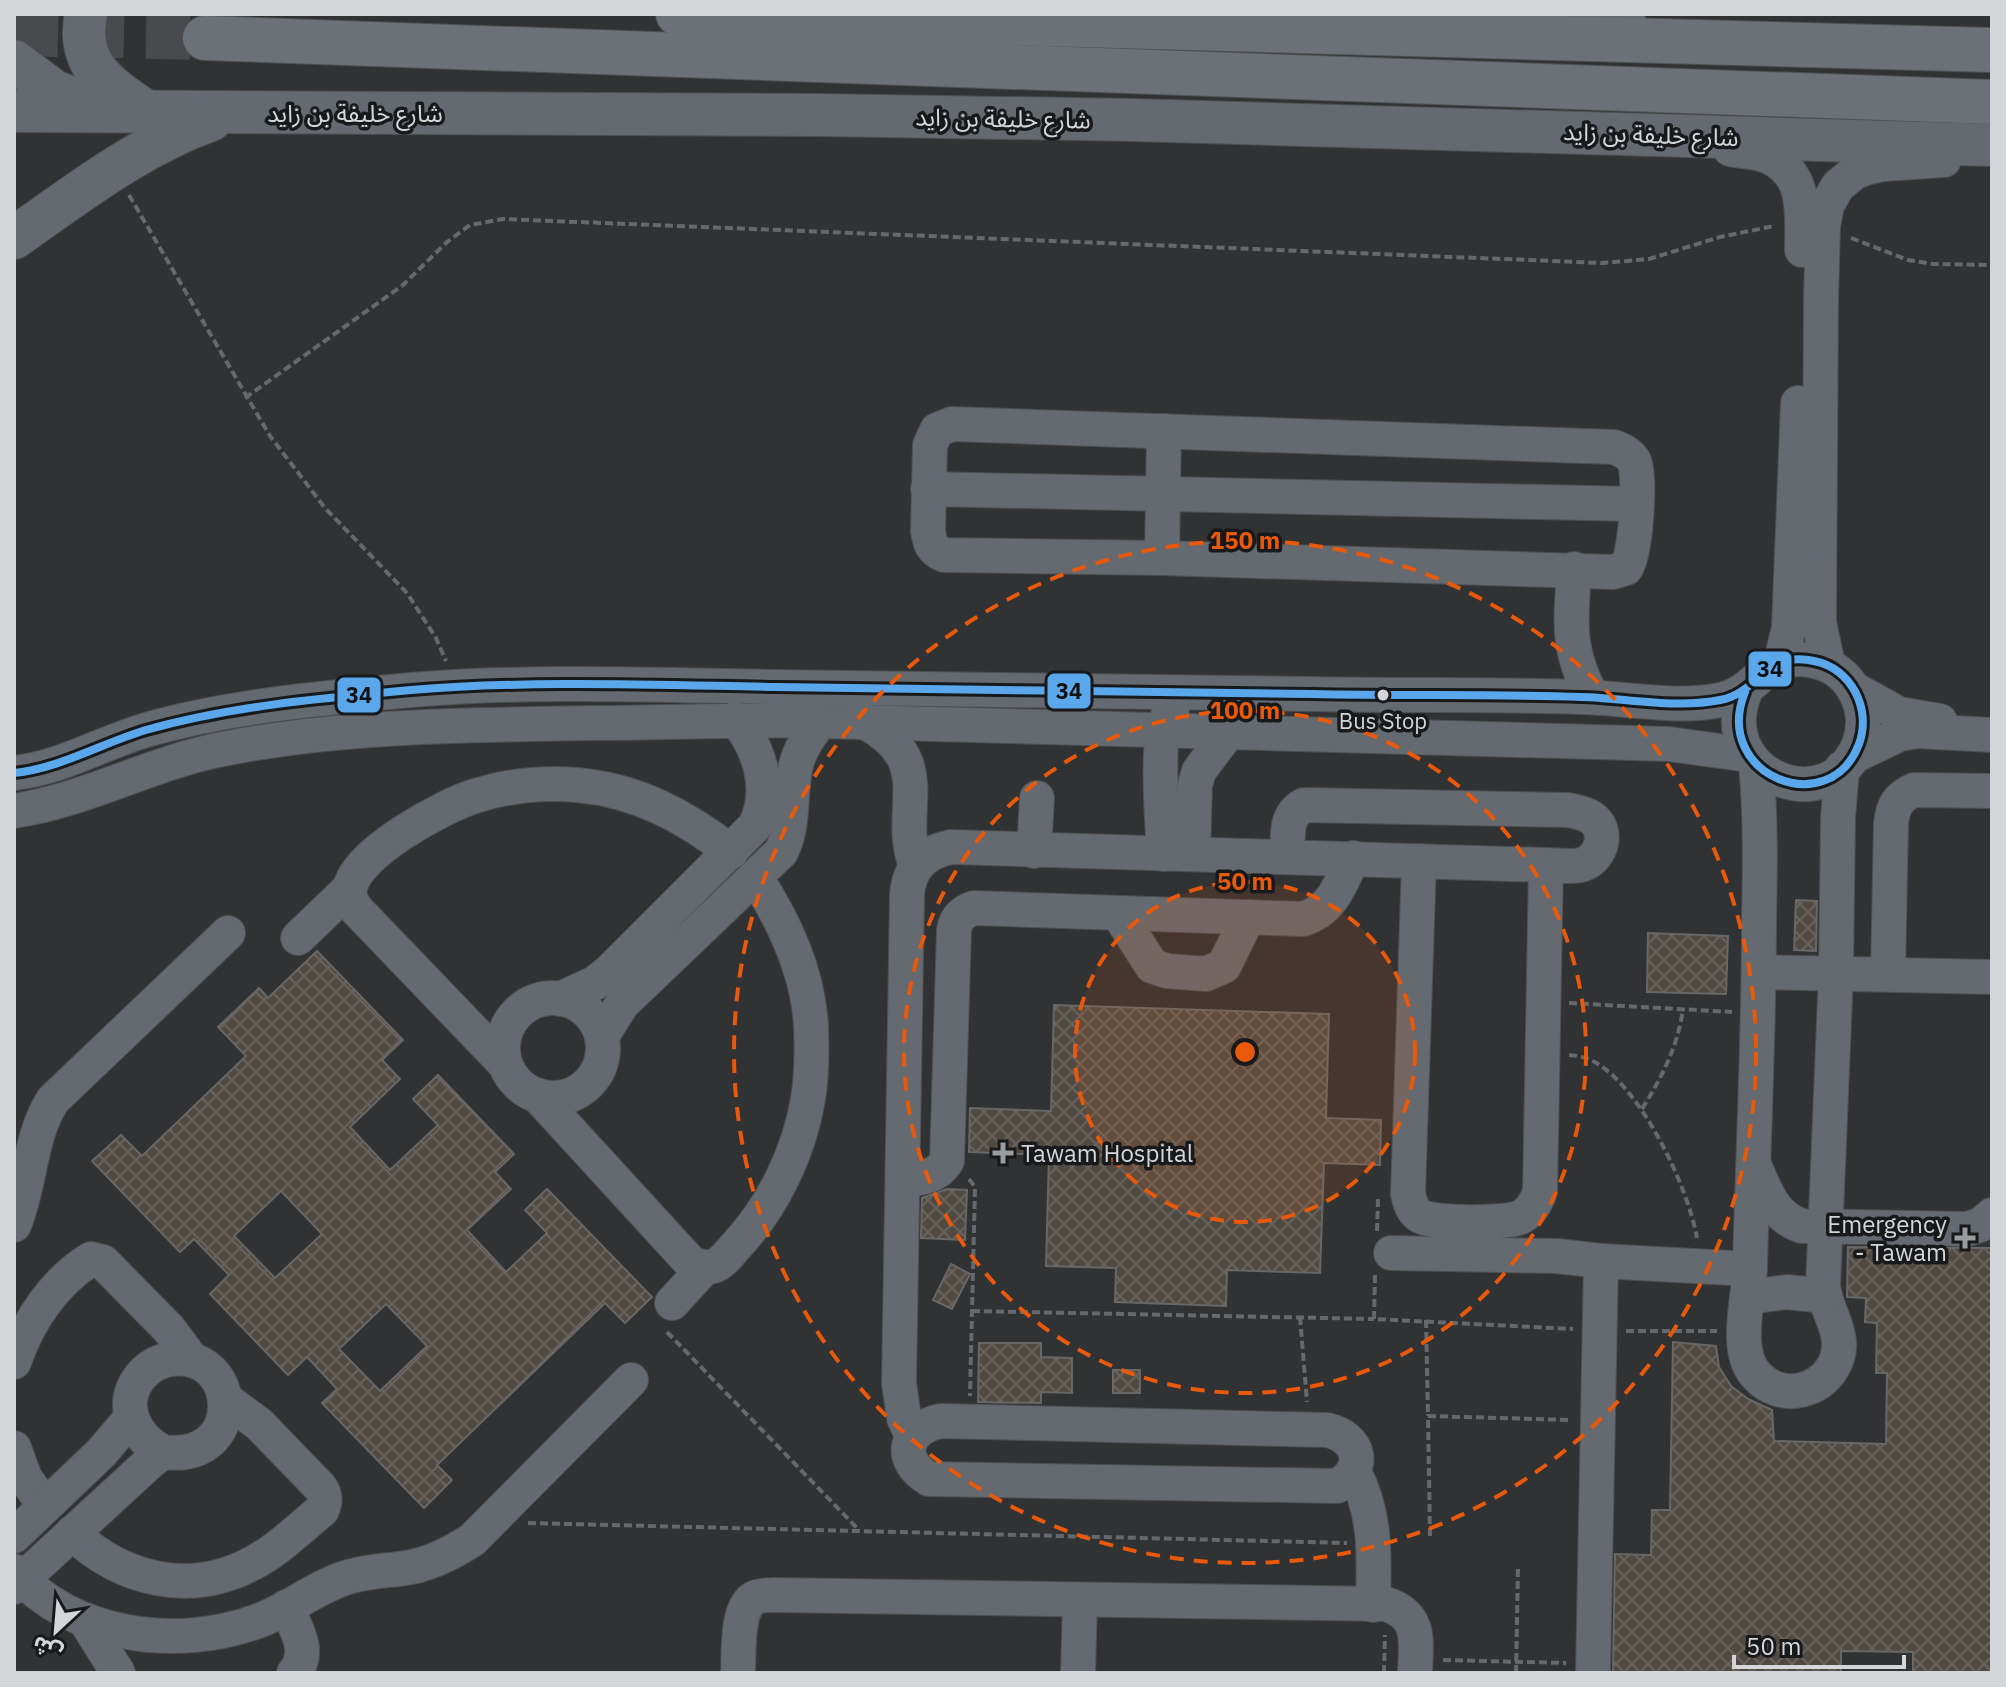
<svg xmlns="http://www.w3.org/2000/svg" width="2006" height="1687" font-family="'IBM Plex Sans','Noto Sans Arabic',sans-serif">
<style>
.building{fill:url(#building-cross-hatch);stroke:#676767;stroke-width:2;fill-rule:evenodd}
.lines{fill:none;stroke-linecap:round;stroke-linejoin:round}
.highway-tunnel{stroke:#484a4d;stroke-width:44;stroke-dasharray:44 22;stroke-linecap:butt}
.minor-casing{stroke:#4e4f51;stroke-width:36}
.major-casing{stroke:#4e4f51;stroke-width:44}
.highway-casing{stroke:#4e4f51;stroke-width:46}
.path{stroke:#65686c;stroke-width:4;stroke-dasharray:8 4;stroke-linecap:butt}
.minor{stroke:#656970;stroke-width:34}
.major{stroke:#656970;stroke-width:42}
.highway{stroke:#6c7077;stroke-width:44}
.bus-1-casing{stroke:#18191b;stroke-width:14}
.bus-1{stroke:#5aa8eb;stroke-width:8}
.ring{fill:none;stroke:#e8590c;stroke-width:4;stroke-dasharray:14 10}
.bus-dot{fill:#d3d5d8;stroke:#18191b;stroke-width:3}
.poi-dot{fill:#9a9c9f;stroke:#18191b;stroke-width:3}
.labels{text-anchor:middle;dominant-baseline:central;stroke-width:7;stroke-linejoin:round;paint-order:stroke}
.bus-label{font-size:22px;fill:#d3d5d8;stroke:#18191b}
.street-label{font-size:24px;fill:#d3d5d8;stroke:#18191b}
.poi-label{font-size:24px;fill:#d3d5d8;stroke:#18191b;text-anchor:start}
.centre{fill:#e8590c;stroke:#18191b;stroke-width:4}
.ring-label{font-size:24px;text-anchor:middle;font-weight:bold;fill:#e8590c;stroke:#18191b;stroke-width:7;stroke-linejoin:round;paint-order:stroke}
.line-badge{stroke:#18191b;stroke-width:3}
.pale-badge-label{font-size:22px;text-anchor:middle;font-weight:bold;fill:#111}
</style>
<defs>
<pattern id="building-cross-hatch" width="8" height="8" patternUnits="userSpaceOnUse" patternTransform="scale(2)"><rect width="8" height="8" fill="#504a43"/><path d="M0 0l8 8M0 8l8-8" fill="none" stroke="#68635d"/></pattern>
</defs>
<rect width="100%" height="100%" fill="#303234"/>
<g class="building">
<polygon points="1796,900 1817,901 1816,951 1794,950"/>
<polygon points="1648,933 1728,936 1726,994 1647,992"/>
<path d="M 317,951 L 403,1040 L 382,1060 L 400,1079 L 350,1127 L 390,1170 L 438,1125 L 413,1099 L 438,1075 L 514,1154 L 495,1172 L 511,1189 L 467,1230 L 506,1272 L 547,1233 L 525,1210 L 547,1189 L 652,1297 L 625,1323 L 605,1303 L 437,1465 L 452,1480 L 424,1508 L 322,1403 L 337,1389 L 307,1357 L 288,1375 L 210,1294 L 229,1275 L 194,1239 L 180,1252 L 92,1161 L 121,1135 L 142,1156 L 246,1056 L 218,1027 L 259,988 L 268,998 ZM 281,1191 L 322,1234 L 275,1278 L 234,1236 ZM 386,1304 L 427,1346 L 380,1391 L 339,1349 Z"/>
<polygon points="1054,1005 1329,1014 1326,1118 1381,1120 1380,1165 1324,1163 1320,1273 1227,1270 1226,1306 1115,1302 1116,1268 1046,1266 1049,1155 969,1152 970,1108 1051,1111"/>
<polygon points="947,1189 967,1190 965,1240 921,1238 922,1198"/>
<polygon points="1848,1247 1992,1248 1992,1673 1913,1673 1913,1652 1841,1651 1841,1673 1613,1673 1615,1554 1651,1555 1652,1510 1670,1510 1673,1342 1716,1346 1719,1367 1731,1386 1748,1399 1772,1410 1774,1441 1886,1444 1887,1373 1876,1373 1877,1323 1865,1322 1866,1298 1847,1297"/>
<polygon points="951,1264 970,1274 952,1309 933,1300"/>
<polygon points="979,1343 1041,1343 1041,1357 1072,1358 1072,1393 1041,1392 1041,1403 978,1402"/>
<rect x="1113" y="1370" width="27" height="23"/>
</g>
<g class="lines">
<polyline class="highway-tunnel" points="14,34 205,38"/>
<g class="minor-casing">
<g id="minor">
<path d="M 1730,149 C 1742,152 1755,151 1767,156 C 1808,173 1802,214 1802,250"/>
<path d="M 952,424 L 1614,447 C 1622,450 1629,453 1634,461 C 1641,477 1636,554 1626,568 L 1613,572 L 1162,558 L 944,555 C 932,550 930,544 928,531 L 930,445 L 937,430 Z"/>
<polyline points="928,489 1636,504"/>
<polyline points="1162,558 1164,431"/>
<path d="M 1574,569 C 1571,624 1566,647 1592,697"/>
<polyline points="1828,665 1819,622 1821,300 1823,226 1827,205 1838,186 1855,172 1866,168 1883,164 1944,160"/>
<polyline points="1770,667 1781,660 1789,628 1798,403"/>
<polyline points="1854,689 1899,714 1940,721"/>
<path d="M 865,722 C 940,763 894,808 916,866"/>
<polyline points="1852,757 1900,734 1917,731 1992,735"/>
<path d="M 1756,764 C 1761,817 1760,869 1759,921 C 1759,1036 1753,1151 1750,1266 C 1749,1299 1733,1352 1757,1376 C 1768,1388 1785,1394 1801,1390 C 1828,1384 1845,1358 1837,1331 C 1833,1316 1825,1303 1823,1286 L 1836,973 L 1838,818 L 1842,768"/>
<path d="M 14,773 C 61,768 102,743 146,730 C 231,706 323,698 411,690 C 532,680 655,685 776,687 C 955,689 1134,692 1313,694 C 1402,696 1492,694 1581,697 C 1626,698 1676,709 1720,700 C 1759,693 1765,650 1814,661 C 1851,668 1872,709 1859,744 C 1830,822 1711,776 1745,692"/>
<path d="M 14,811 C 88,800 154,761 228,748 C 347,725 470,725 591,723 C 667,723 744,719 821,721 L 1669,744 L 1749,755"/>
<polyline points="1034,851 1037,798"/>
<polyline points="1193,853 1195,785 1199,771 1229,731"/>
<path d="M 1164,854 C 1163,826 1153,727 1172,710"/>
<path d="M 1419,861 L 1408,1194 C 1410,1203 1412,1211 1420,1216 C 1433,1224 1507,1224 1521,1217 C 1531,1212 1536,1202 1540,1192 L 1546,865"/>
<polyline points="1118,913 1152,966 1167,971 1206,974 1224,966 1248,917"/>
<polyline points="298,938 350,888"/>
<polyline points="1759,972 1992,977"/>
<path d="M 1888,974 L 1891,823 C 1893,806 1898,797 1914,790 L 1992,791"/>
<circle cx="553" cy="1048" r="50"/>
<path d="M 560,999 L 595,983 L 610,971 L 755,826 C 773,790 760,748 735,719"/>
<path d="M 602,1036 L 622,1004 L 781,852 C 795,825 789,795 796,765 C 800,748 810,734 821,721"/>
<path d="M 505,1064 L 357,910 C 352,903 348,897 350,888 C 356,853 443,806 475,796 C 507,786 543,782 577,785 C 636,790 685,816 731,852"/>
<path d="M 537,1095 L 690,1262 C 698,1266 705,1269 714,1266 C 723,1263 730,1252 736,1246 C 773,1206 799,1153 808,1099 C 812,1075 812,1050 811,1026 C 808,972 785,923 756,878"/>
<path d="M 1755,1167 C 1766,1192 1774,1217 1802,1226 L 1967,1229 L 1980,1225 L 1992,1215"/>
<path d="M 904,1180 C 922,1178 937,1177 947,1161 L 954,930 C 956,918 962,912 974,908 L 1303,919 C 1333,910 1340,884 1353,858"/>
<path d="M 14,1225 C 31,1184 29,1137 53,1100 L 228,933"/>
<polyline points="1391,1253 1557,1256 1601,1261 1750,1269"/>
<polyline points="1748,1297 1787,1292 1825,1296"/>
<polyline points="672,1303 705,1267"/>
<path d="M 14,1362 C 28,1321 54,1282 91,1259 L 103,1262 L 169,1329 L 192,1360"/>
<path d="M 941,1421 L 1327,1430 C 1360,1437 1368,1469 1337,1486 L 929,1479 C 896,1459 905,1428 941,1421 Z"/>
<path d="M 912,1436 L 904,1418 L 899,1383 L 907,896 C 908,869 924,852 951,847 L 1546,865 C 1558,865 1573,868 1584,864 C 1602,857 1609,830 1592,818 C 1585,813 1576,812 1568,810 L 1304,805 C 1284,816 1288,836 1288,857"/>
<polyline points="14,1448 25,1478 45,1506"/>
<path d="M 1354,1472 C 1377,1515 1374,1558 1373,1605"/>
<path d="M 72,1533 C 122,1580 190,1597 253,1563 C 278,1550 300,1528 322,1510 C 326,1501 326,1495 320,1487 L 259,1424 L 225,1399"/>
<polyline points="14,1536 101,1453 131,1418"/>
<path d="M 14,1571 C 73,1637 177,1651 258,1621 C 289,1610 314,1588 345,1578 C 363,1572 381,1571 399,1569 C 427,1566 450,1554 472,1540 L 631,1380"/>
<path d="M 14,1587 L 150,1462 L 163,1452 C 248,1463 241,1350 171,1359 C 159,1361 148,1367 140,1377 C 118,1405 135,1438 163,1452"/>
<path d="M 286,1607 C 296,1628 312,1653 294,1673"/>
<polyline points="85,1620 118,1673"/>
<path d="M 738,1673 C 739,1655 736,1608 754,1598 C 760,1595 768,1595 774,1595 L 1386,1604 C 1422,1616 1416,1641 1415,1673"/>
<polyline points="1078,1673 1080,1600"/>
<polyline points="1593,1673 1601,1261"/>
</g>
</g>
<g class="major-casing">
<g id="major">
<path d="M 86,14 C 75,66 109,86 147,112"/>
<polyline points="1557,14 1627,28"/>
<polyline points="14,61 54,91 92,106"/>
<polyline points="14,111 820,115 1134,120 1992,145"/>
<path d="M 14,238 C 77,194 138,146 211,120"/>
</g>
</g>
<g class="highway-casing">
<g id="highway">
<polyline points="678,14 1992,50"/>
<polyline points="205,38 1992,102"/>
</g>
</g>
<g class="path">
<polyline points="129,195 270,436 325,508 407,593 436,638 446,661"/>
<polyline points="1851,238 1908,260 1933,264 1992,265"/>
<polyline points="245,398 403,285 447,242 470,225 503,219 1603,263 1649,259 1720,237 1774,226"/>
<polyline points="1569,1003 1732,1012"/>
<path d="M 1569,1055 C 1579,1056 1589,1058 1598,1064 C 1643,1092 1688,1187 1697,1238"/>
<path d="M 1642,1109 C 1662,1077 1678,1046 1683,1009"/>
<polyline points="969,1179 975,1187 970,1396"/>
<polyline points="1377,1231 1378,1199"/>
<polyline points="1375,1275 1374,1319 1573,1329"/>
<polyline points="972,1311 1374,1319"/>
<polyline points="1300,1317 1307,1402"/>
<polyline points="1426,1320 1428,1416"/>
<polyline points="1626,1331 1717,1331"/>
<polyline points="667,1332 858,1529"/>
<polyline points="528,1523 1347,1543"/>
<polyline points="1430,1536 1428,1416 1570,1420"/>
<polyline points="1443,1660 1566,1663"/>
<polyline points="1384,1673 1385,1635"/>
<polyline points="1516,1673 1518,1567"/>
</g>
<use href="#minor" class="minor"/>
<use href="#major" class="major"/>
<use href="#highway" class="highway"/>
<g class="bus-1-casing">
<path id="bus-1" d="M 14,773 C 61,768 102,743 146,730 C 231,706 323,698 411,690 C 532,680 655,685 776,687 C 955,689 1134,692 1313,694 C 1402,696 1492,694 1581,697 C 1626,698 1676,709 1720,700 C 1759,693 1765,650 1814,661 C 1851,668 1872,709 1859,744 C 1830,822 1711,776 1745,692"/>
</g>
<use href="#bus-1" class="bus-1"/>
</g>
<circle cx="1245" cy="1052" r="170" fill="#e8590c" fill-opacity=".12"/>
<g class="ring">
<circle cx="1245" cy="1052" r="170"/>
<circle cx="1245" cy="1052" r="341"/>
<circle cx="1245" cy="1052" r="511"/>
</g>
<circle class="bus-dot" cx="1383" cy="695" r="7"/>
<g class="poi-dot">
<path d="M999 1141h8v8h8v8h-8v8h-8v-8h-8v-8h8z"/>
<path d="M1961 1226h8v8h8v8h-8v8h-8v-8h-8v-8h8z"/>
</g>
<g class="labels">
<g class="bus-label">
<text x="1383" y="720">Bus Stop</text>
</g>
<g class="street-label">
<text x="355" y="113">شارع خليفة بن زايد</text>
<text transform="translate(1003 118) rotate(1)">شارع خليفة بن زايد</text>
<text transform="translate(1651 134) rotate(2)">شارع خليفة بن زايد</text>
</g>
<g class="poi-label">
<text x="1021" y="1153">Tawam Hospital</text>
<text x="1947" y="1224" text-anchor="end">Emergency<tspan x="1947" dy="28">- Tawam</tspan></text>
</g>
</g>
<circle cx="1245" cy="1052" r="12" class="centre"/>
<g class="ring-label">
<text x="1245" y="549">150 m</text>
<text x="1245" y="719">100 m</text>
<text x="1245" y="890">50 m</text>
</g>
<g class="line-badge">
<rect x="1747" y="650" width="46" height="38" rx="8" fill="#5aa8eb"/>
<rect x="1046" y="672" width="46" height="38" rx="8" fill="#5aa8eb"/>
<rect x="336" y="676" width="46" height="38" rx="8" fill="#5aa8eb"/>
</g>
<g class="pale-badge-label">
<text x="1770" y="677">34</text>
<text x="1069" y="699">34</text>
<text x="359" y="703">34</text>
</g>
<rect width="2006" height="1687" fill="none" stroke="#d3d5d8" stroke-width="32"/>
<g transform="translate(56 1631) rotate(206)" stroke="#18191b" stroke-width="6" paint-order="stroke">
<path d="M0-6L14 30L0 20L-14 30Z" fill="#d3d5d8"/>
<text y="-12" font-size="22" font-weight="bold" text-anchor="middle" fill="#d3d5d8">ش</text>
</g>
<path d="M1734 1655v12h170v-12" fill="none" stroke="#d3d5d8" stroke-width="4"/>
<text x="1746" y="1655" font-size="24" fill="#d3d5d8" stroke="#18191b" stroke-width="6" paint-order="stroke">50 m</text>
</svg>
